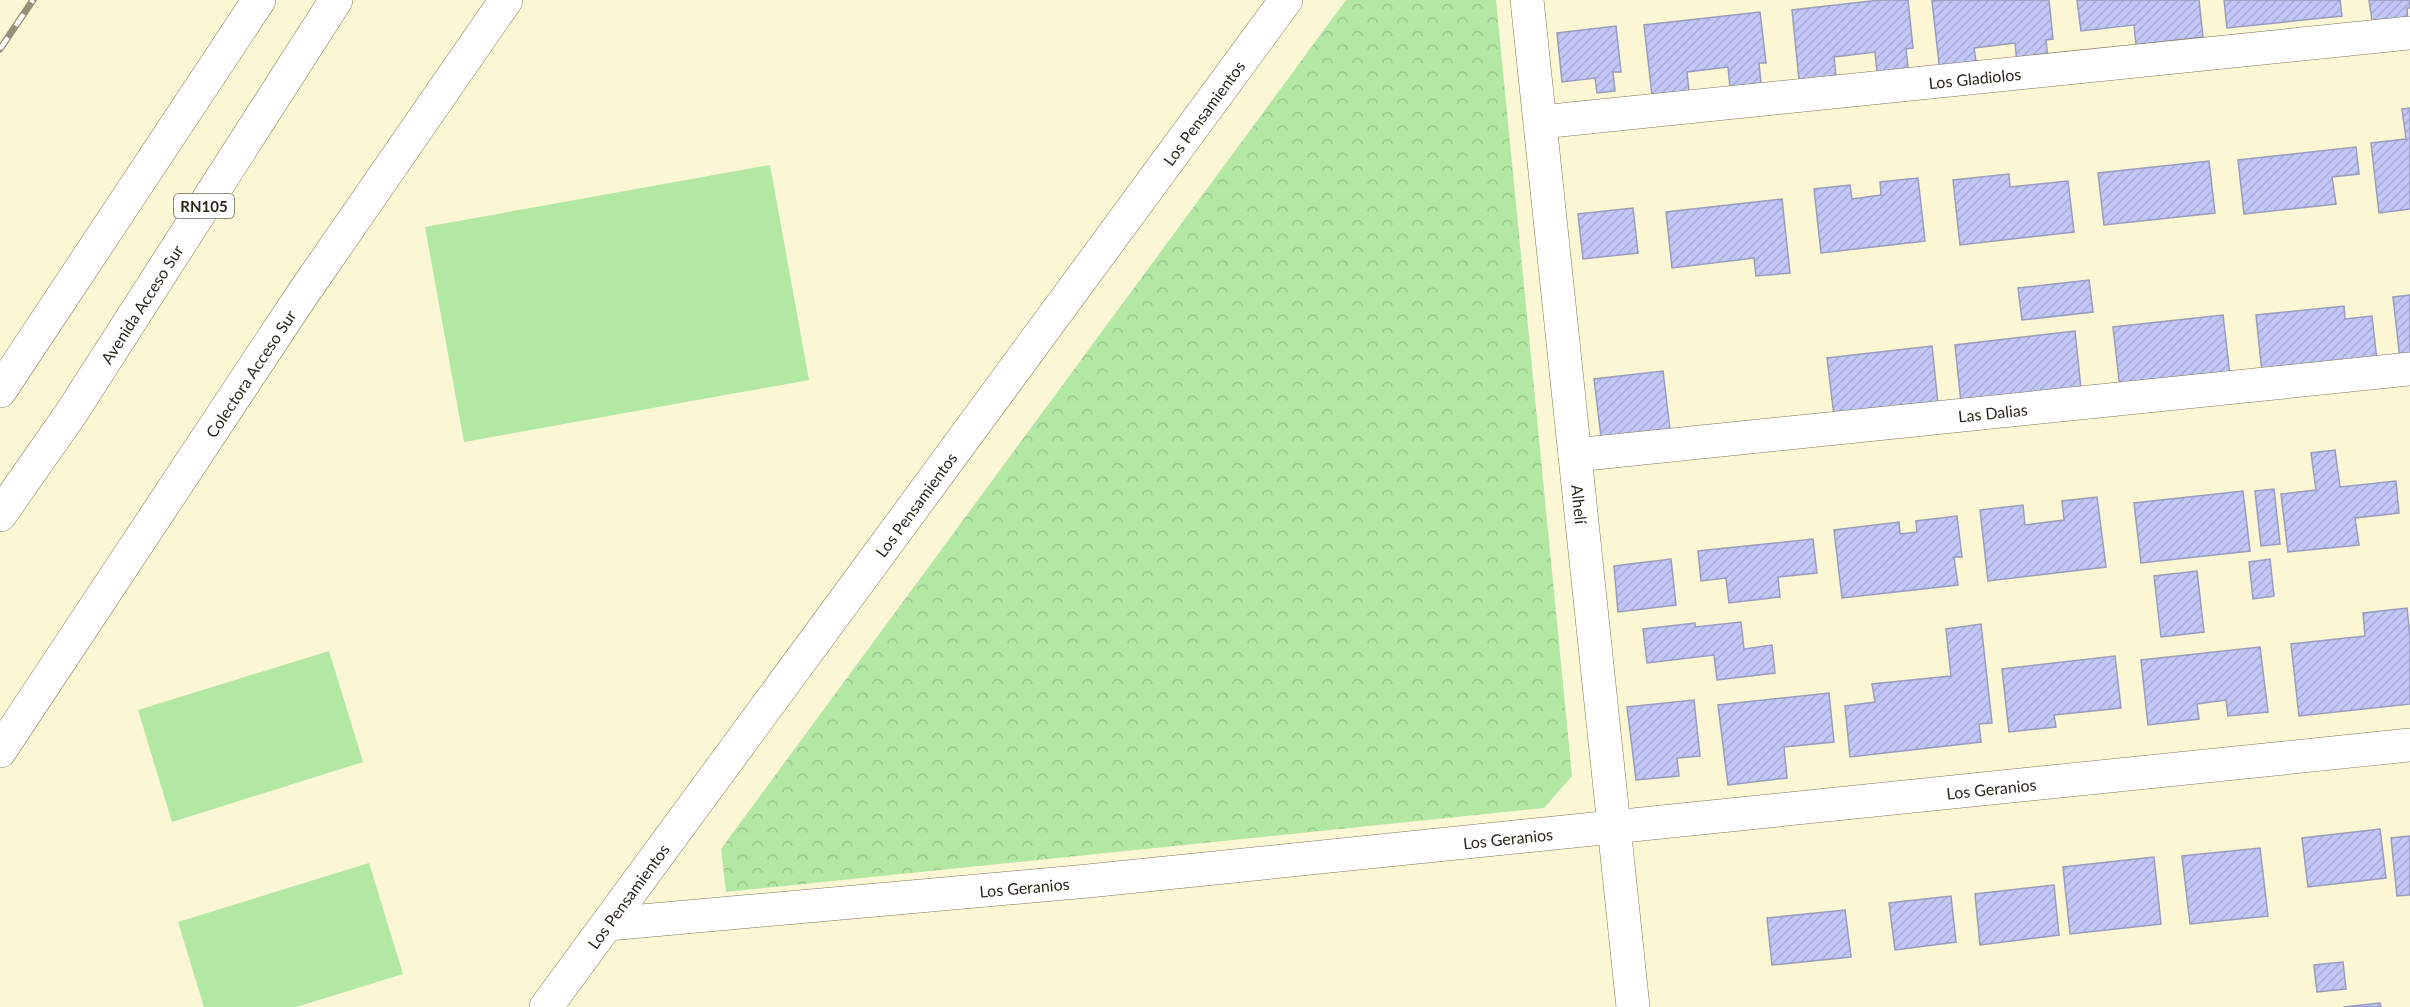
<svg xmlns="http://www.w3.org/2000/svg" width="2410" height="1007" font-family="Lato,sans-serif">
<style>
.park{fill:url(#park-crowns)}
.pitch{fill:#b2e7a4}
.building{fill:url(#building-hatch);stroke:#999cbc;stroke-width:1.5}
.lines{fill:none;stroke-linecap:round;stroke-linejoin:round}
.street-casing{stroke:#7d7758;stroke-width:34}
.secondary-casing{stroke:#7d7758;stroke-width:34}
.highway-casing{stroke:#7d7758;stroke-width:34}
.street{stroke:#fff;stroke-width:33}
.secondary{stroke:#fff;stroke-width:33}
.highway{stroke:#fff;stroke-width:33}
.rail-casing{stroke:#949078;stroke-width:7}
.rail{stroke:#fff;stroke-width:4.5;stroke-dasharray:14;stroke-linecap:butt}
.labels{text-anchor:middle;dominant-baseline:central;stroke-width:6;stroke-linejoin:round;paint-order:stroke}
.shield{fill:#fff;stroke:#6b685f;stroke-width:1.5}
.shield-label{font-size:15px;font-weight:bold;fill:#2b281b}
.street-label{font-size:16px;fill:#2b281b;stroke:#fff}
</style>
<defs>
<pattern id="park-crowns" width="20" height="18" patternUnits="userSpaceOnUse" patternTransform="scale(1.5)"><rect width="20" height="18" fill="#b2e7a4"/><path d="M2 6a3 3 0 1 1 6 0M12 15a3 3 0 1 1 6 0" fill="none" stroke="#99c68d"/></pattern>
<pattern id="building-hatch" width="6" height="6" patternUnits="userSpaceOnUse" patternTransform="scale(1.5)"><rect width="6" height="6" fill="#c2c7f8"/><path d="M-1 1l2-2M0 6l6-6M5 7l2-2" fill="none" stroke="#a7abd4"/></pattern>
</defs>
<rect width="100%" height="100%" fill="#fbf6d3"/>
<polygon class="park" points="1346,0 1496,0 1572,776 1544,808 726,892 721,849"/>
<g class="pitch">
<polygon points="770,165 809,380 464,442 425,227"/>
<polygon points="329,651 363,762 172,822 138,710"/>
<polygon points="369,863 403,974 296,1007 204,1007 178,922"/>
</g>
<g class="building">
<polygon points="1880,0 1908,0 1913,48 1906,49 1908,68 1877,72 1875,52 1834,57 1836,76 1799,80 1792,10"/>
<polygon points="1944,0 2049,0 2053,39 2046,40 2048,60 2017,63 2015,43 1974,48 1977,67 1940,72 1932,1"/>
<polygon points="2077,0 2199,0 2203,37 2136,45 2134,25 2081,31"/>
<polygon points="2224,0 2340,0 2342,16 2227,28"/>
<polygon points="2369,0 2410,0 2410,8 2407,8 2408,23 2373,27"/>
<polygon points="1760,12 1766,63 1759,63 1761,83 1730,87 1728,67 1687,72 1689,91 1652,95 1644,25"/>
<polygon points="1616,26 1621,72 1613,72 1615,91 1597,93 1595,78 1562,82 1557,33"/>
<polygon points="2410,108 2410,209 2379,213 2371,143 2406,139 2402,109"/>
<polygon points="2356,147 2359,174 2332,177 2336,204 2244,214 2238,160"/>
<polygon points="2209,161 2215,213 2104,225 2098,173"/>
<polygon points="2009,174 2010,187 2068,181 2074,232 1960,245 1953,180"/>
<polygon points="1918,178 1925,241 1821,253 1814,189 1850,185 1852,199 1881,195 1880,182"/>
<polygon points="1782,199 1790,273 1756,276 1754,258 1672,268 1666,212"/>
<polygon points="1633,208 1638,253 1583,259 1578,214"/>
<polygon points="2089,280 2093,312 2022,320 2018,288"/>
<polygon points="2410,295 2410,358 2400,359 2393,297"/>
<polygon points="2344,306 2345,319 2372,316 2377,361 2262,373 2256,315"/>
<polygon points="2223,315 2230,375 2120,388 2113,327"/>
<polygon points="2075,331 2081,389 1961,403 1955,345"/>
<polygon points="1932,346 1938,404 1834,416 1827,358"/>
<polygon points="1663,371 1670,429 1601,437 1594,379"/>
<polygon points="2335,450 2340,487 2396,481 2399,513 2355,518 2359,545 2288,552 2281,494 2316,490 2311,453"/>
<polygon points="2274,489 2280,544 2261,546 2255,491"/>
<polygon points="2243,491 2250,551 2141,563 2134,503"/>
<polygon points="2097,497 2106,567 1988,581 1980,510 2023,505 2025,525 2064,520 2062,501"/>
<polygon points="1957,516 1962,557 1954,557 1958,585 1842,598 1834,530 1899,522 1900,534 1917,532 1916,521"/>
<polygon points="1813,539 1817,573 1778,577 1780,597 1729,603 1726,578 1701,581 1698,551"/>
<polygon points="1671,559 1676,605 1618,612 1614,566"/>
<polygon points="2270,559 2274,596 2253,599 2249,562"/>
<polygon points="2197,571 2204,632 2161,637 2154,576"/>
<polygon points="2407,608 2410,636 2410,704 2299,716 2291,644 2365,636 2363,613"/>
<polygon points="1741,622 1744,649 1772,645 1775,673 1717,680 1714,655 1647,663 1643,629 1695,623 1695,627"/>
<polygon points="1981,624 1992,723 1979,724 1981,742 1850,757 1845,706 1875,702 1872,684 1951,676 1946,629"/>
<polygon points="2260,647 2268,712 2228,716 2226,700 2197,704 2199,719 2148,725 2141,660"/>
<polygon points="2115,656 2121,708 2054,715 2056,727 2009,732 2002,669"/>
<polygon points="1829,693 1834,742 1784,747 1787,778 1728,785 1718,705"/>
<polygon points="1694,700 1700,756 1677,758 1679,776 1636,780 1627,707"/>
<polygon points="2380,829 2386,878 2308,887 2302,838"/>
<polygon points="2410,836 2410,895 2397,896 2391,838"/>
<polygon points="2260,848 2268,916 2190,924 2182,856"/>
<polygon points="2154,857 2161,924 2070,934 2063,867"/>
<polygon points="2054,885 2059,935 1980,945 1975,894"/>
<polygon points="1951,896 1956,942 1895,950 1889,903"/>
<polygon points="1845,910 1851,957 1772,965 1767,918"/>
<polygon points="2343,962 2346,989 2317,992 2314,965"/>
<polygon points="2380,1003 2381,1007 2343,1007"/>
</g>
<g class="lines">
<g class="street-casing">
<g id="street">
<path id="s1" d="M 1527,0 L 1633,1007"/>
<path id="s2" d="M 1541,122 L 2410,33"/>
<path id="s3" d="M 1575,455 L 2410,369"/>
<path id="s4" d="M 608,924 L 1088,881 L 2410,745"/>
<path id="s5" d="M 546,1007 L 1286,0"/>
</g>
</g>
<g class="secondary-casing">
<g id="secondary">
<path id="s6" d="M 0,751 L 302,295 L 506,0"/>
</g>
</g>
<g class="highway-casing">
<g id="highway">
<polyline points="0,391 259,0"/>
<path id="s7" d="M 0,515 L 72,412 L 336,0"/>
</g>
</g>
<use href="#street" class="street"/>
<use href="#secondary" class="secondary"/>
<use href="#highway" class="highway"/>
<g class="rail-casing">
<polyline id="rail" points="0,49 33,0"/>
</g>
<use href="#rail" class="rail"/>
</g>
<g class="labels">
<rect class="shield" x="174" y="194" width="60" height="24" rx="4.5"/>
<g class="shield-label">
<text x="204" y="206">RN105</text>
</g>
<g class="street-label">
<text stroke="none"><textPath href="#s2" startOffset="436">Los Gladiolos</textPath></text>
<text stroke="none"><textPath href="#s5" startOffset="1110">Los Pensamientos</textPath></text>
<text stroke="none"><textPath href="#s7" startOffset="254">Avenida Acceso Sur</textPath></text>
<text stroke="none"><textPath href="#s6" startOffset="453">Colectora Acceso Sur</textPath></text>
<text stroke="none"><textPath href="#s3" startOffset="420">Las Dalias</textPath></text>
<text stroke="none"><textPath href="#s5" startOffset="624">Los Pensamientos</textPath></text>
<text stroke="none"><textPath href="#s1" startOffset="507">Alhelí</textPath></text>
<text stroke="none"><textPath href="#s4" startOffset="1390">Los Geranios</textPath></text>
<text stroke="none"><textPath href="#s4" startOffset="904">Los Geranios</textPath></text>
<text stroke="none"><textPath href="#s4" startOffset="418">Los Geranios</textPath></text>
<text stroke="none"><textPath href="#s5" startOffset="138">Los Pensamientos</textPath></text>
</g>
</g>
</svg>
